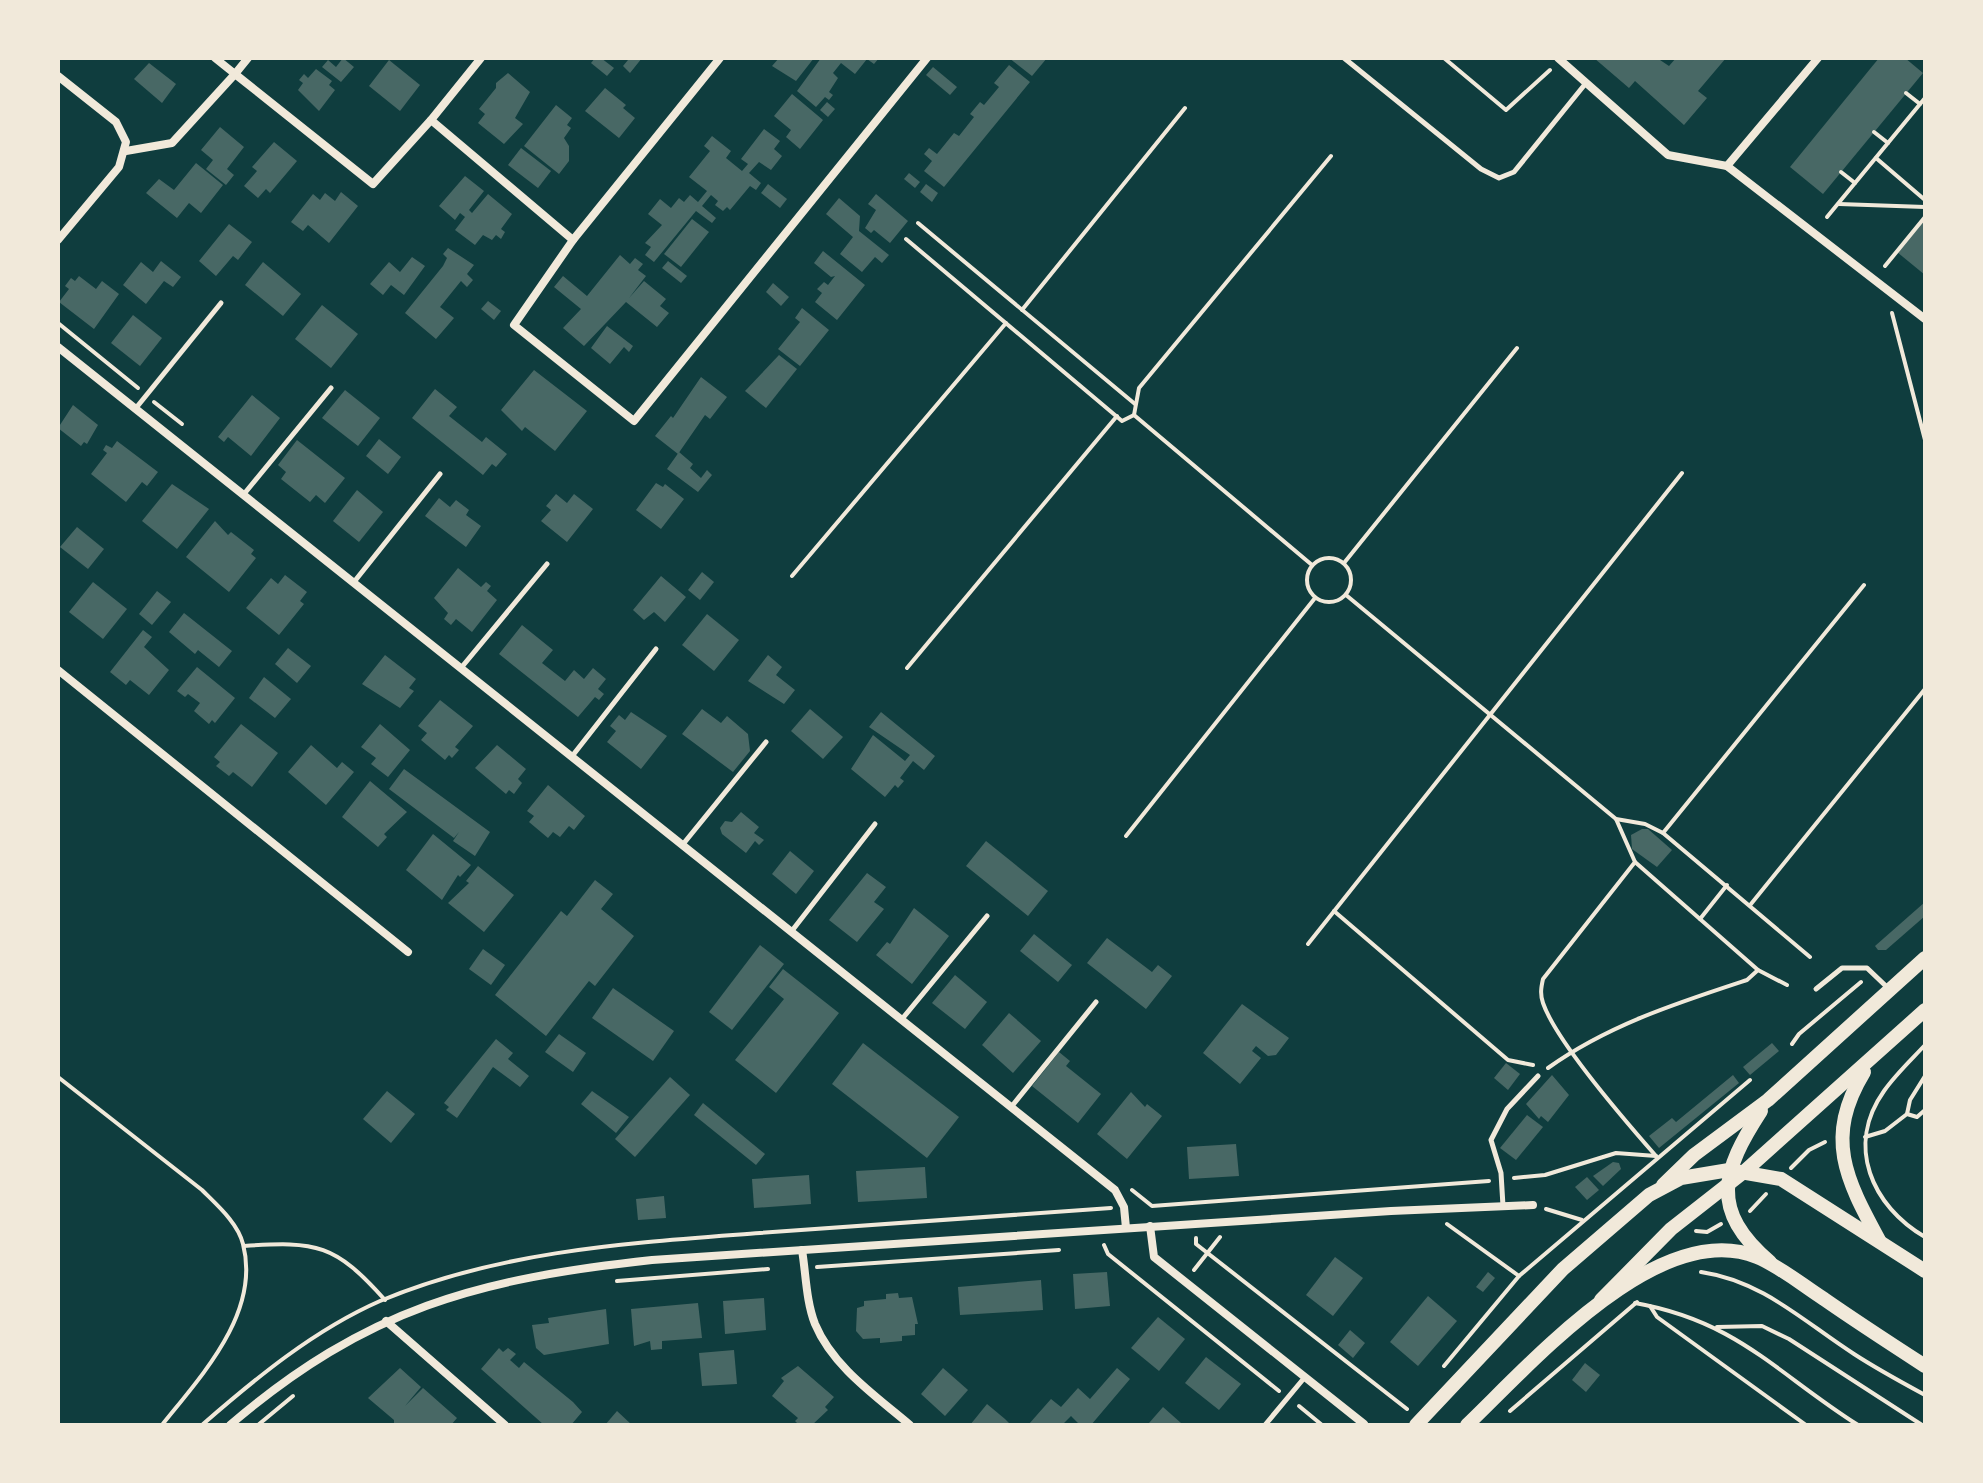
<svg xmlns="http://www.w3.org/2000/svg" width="1983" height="1483" font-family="'Space Grotesk',sans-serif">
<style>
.building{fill:#486865}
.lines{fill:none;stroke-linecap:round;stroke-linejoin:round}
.path{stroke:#f1e9da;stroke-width:4}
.service{stroke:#f1e9da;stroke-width:5}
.minor{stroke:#f1e9da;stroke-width:8}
.tertiary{stroke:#f1e9da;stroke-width:14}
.secondary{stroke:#f1e9da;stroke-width:14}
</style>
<rect width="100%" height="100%" fill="#0f3d3e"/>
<g class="building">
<polygon points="343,58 354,67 341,82 322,67 328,60 336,67"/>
<polygon points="595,58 601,58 614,68 607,76 591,63"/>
<polygon points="625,58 642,58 630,73 623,66 628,60"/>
<polygon points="779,58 814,58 796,81 772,66"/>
<polygon points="821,58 879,58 874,64 867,59 855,74 841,63 833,73 838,78 829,92 833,95 829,100 825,97 816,107 797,91"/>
<polygon points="1009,58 1047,58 1032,76"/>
<polygon points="1594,58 1657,58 1669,66 1676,58 1726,58 1698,91 1707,98 1684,125 1635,81 1629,88"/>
<polygon points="1879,58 1905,58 1923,73 1823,194 1790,167"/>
<polygon points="389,60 420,85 400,111 369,86"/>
<polygon points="149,63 176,84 162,103 134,79"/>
<polygon points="1009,65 1030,82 944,187 924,171 932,161 924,154 929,148 937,154 954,133 959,136 974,117 970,114 980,102 984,105 999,87 994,83"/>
<polygon points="933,67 957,87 950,95 926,75"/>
<polygon points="316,69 332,81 329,85 335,90 319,111 298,90 303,83 299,80 304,74 308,78"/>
<polygon points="508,73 530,92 515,118 523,124 504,144 478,123 485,114 479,109 496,88 496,83"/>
<polygon points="605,88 626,105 623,108 635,118 619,138 585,111"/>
<polygon points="792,94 823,120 800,149 786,137 791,130 774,116"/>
<polygon points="827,102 835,109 828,117 820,110"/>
<polygon points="556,105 572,118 567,125 571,128 564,138 569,146 569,161 559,174 524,146"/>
<polygon points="220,127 244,147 227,169 234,175 226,185 206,169 213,160 201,150"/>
<polygon points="764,129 780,141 774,149 782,156 771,170 759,162 749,173 761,183 756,190 750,186 730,210 727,207 723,211 715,205 718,201 711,195 702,206 716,218 712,223 696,211 654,262 645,255 651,247 645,243 662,225 648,214 660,199 671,208 679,198 684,202 690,195 698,202 707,191 689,177 710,151 704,146 712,136 731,151 726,158 742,171 748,164 741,159"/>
<polygon points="274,142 297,161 270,193 266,189 258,198 244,186 257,171 252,167"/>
<polygon points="521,148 551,171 538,188 508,165"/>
<polygon points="196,163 223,185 201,213 189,203 177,218 146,193 159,179 174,190"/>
<polygon points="909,173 920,182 915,188 904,179"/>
<polygon points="465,176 484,191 469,210 472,213 488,194 512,214 501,229 505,232 501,239 496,235 492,240 483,235 475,245 455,230 465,217 460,213 455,220 439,206"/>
<polygon points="768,184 787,199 780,208 761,193"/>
<polygon points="926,184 938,193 932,202 920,192"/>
<polygon points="341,192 358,206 329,243 308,225 303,231 291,222 313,194 320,200 325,193 335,201"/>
<polygon points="876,194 908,221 890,243 874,230 871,233 865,228 876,210 868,204"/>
<polygon points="839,198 860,216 859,231 889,255 882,263 875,257 862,272 840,254 853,237 826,214"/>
<polygon points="692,219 709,232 681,267 664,254"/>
<polygon points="1922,220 1925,222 1925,275 1897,252"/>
<polygon points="229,224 252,242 238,260 233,256 216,276 199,261"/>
<polygon points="448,248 474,265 467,274 473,280 467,287 461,281 440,307 454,318 436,339 405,313 443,266 447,258 443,254"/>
<polygon points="823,251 865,285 837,320 815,302 822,293 817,289 824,282 828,285 835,276 831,277 814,263"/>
<polygon points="620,255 630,264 635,258 643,264 638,270 646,276 629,298 644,281 666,299 660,306 669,313 657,327 626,302 584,346 563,328 581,309 554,287 563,276 587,296"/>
<polygon points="412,257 425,266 404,295 391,285 383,295 370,284 389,262 400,272"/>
<polygon points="161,261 181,277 173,287 164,281 146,304 123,285 141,262 153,272"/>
<polygon points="668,261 687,276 681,283 662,268"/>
<polygon points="263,262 301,294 283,316 245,285"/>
<polygon points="79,276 96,289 102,281 119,294 94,329 59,302 69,289 65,286 71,278 75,281"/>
<polygon points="773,283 789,297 781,306 766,292"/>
<polygon points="488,301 501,311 494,320 481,309"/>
<polygon points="322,305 358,334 331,368 295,339"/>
<polygon points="802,308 829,330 800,366 778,349 800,322 795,318"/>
<polygon points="133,315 162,338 140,366 111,343"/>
<polygon points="607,326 633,346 629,352 624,347 610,364 591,348"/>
<polygon points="779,355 797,369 766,408 745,391"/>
<polygon points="534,370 587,411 555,451 525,427 522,431 501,410"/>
<polygon points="701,377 727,397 710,419 705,415 678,454 655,436 671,416 673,418"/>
<polygon points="435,389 457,407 449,416 482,442 486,437 507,454 496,467 492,464 483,475 412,418"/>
<polygon points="345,390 380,418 358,446 322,418"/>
<polygon points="252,395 280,418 251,456 228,437 224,442 218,437"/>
<polygon points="73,405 98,425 87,444 84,442 81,446 58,428"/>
<polygon points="379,439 401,457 388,474 366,456"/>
<polygon points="297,440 345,478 325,503 316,495 310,502 281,479 286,472 278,465"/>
<polygon points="117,441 158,472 147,486 142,482 126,502 91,474 107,453 103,450 106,445 112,448"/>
<polygon points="679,452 693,464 690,468 701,478 707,470 712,475 698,492 667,469"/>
<polygon points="656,483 663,487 665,484 684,499 661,529 636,510"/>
<polygon points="172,484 209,509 177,549 142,521"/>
<polygon points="357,490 383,512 359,542 333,521"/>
<polygon points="556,494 567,503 574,494 593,509 567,542 541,521 551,510 546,506"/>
<polygon points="439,498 450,507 456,500 469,510 466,515 481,526 466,547 425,516"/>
<polygon points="215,521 228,535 231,532 254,550 251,554 256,558 229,592 186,557"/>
<polygon points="77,527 104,549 88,569 60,547"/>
<polygon points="458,568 481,587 486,582 491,586 487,591 497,600 472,632 456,619 451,625 444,619 448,613 434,598"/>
<polygon points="702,572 714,582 700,600 688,590"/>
<polygon points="285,575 307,592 300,601 304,604 279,635 246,608 271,578 278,584"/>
<polygon points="661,576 686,597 665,622 654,612 644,620 633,610"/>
<polygon points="93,582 127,609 103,639 69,612"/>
<polygon points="157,591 171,602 152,625 139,614"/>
<polygon points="184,613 232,651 219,667 198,650 195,654 169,632"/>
<polygon points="707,614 739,640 714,671 682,645"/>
<polygon points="522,625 553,650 542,663 565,681 574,670 584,679 593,668 606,679 598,689 604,694 599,700 595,697 578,717 499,654"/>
<polygon points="143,630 152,637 144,647 169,670 149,695 130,680 126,685 110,672"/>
<polygon points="288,648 311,666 297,683 275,664"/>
<polygon points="385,655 416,679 409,688 414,691 400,708 362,684"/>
<polygon points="768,655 782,667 776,675 795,690 784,704 748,681"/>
<polygon points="197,667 235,698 215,723 212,720 209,724 194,711 200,703 188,694 185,697 177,691"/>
<polygon points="264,677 291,699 275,718 249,698"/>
<polygon points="440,700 473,726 455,747 459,750 452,758 449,755 445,760 421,740 427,733 418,726"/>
<polygon points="702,709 721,723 727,716 748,734 750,751 733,772 682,734"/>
<polygon points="810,709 843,737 823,759 791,731"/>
<polygon points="631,712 667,736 641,769 607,742 616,731 610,726 619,715 625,720"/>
<polygon points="881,712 935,756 924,770 913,761 900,778 904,781 898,788 895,785 885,797 851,769 873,735 905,761 910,755 869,727"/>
<polygon points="241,724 278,753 252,787 233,772 229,776 216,766 220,762 214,757"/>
<polygon points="380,724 410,750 388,777 371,764 376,758 361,747"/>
<polygon points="311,745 337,768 342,762 354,772 326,805 288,772"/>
<polygon points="497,745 526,769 518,779 522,783 514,794 509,790 506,794 475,768"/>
<polygon points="404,769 490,832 475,856 453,841 459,832 454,838 389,789"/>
<polygon points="370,781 407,812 384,834 387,837 378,847 342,817"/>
<polygon points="548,785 585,816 574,830 569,826 560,837 553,832 548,838 529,822 534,816 527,811"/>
<polygon points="741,812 759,827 754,833 764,840 759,845 755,841 746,853 722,834 720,828 725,821 732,822"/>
<polygon points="1642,829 1648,829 1672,850 1657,867 1632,849 1631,835"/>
<polygon points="433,834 471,865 460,877 458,875 442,900 406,870"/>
<polygon points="986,841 1048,891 1028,916 966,866"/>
<polygon points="790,851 814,871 796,894 772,874"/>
<polygon points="478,866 514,895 484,932 448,903 469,883 466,881"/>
<polygon points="867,873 886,887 874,902 884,909 857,942 829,920"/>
<polygon points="595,880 613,894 601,909 634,936 595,986 589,981 546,1036 495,995 561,911 567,916"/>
<polygon points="1925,902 1925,916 1886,950 1878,950 1875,946"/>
<polygon points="914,908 949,936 912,984 876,955 887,942 890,944"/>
<polygon points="1034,934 1072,965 1058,982 1020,951"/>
<polygon points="1107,938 1152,972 1158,965 1172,976 1146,1009 1087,963"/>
<polygon points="760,945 784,964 732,1030 709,1012"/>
<polygon points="483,949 505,965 491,985 469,969"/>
<polygon points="783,969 839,1013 776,1093 735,1060 784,999 769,987"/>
<polygon points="955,975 987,1002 965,1029 932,1003"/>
<polygon points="613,988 674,1031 653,1061 592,1018"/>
<polygon points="1242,1004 1289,1038 1276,1055 1268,1056 1256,1046 1252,1051 1261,1058 1240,1084 1203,1053"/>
<polygon points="1009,1013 1041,1041 1013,1073 982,1045"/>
<polygon points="559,1034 586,1053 573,1072 545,1052"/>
<polygon points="496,1039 513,1053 508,1059 529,1076 520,1087 493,1067 457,1118 446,1110 449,1107 444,1103"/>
<polygon points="863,1043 959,1117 927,1158 832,1084"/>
<polygon points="1772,1043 1779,1051 1750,1075 1743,1067"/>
<polygon points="1059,1052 1070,1061 1066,1066 1101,1094 1078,1123 1032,1086"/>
<polygon points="1506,1063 1520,1074 1508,1090 1494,1078"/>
<polygon points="1552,1075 1569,1095 1548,1122 1541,1116 1539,1119 1526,1104"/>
<polygon points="1733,1075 1739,1083 1659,1148 1649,1136 1672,1118 1676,1122"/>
<polygon points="670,1077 690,1095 635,1157 615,1139"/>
<polygon points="387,1091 415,1114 391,1143 363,1119"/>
<polygon points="592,1091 629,1117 616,1133 581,1104"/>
<polygon points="1131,1092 1145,1107 1147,1104 1162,1116 1127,1159 1097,1134"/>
<polygon points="703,1103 765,1154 756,1165 694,1115"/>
<polygon points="1527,1115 1543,1127 1516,1160 1500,1148"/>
<polygon points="1236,1144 1239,1176 1189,1179 1187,1147"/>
<polygon points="1613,1162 1619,1163 1621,1169 1603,1186 1593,1176"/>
<polygon points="925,1167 927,1198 858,1202 856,1171"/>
<polygon points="809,1175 811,1204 754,1208 752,1179"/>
<polygon points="1587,1177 1599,1190 1587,1200 1575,1187"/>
<polygon points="664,1196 666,1218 638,1220 636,1199"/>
<polygon points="1335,1257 1363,1278 1333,1316 1306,1295"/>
<polygon points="1107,1272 1110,1306 1075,1309 1073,1274"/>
<polygon points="1488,1272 1495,1278 1483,1292 1476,1287"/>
<polygon points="1041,1280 1043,1310 960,1315 958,1287"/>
<polygon points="898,1293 899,1298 912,1297 918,1324 915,1324 915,1335 902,1336 902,1341 880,1343 880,1338 863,1339 856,1331 857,1308 864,1306 864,1301 886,1299 886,1294"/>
<polygon points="1428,1296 1457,1321 1418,1366 1390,1342"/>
<polygon points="764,1298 766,1330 725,1334 723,1301"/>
<polygon points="698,1303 702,1338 662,1341 662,1349 651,1350 650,1341 634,1346 631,1309"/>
<polygon points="606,1309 609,1344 544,1355 536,1348 532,1325 549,1323 548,1318"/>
<polygon points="1158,1317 1185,1339 1159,1371 1131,1348"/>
<polygon points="1350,1330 1365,1343 1353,1358 1338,1345"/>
<polygon points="499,1348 503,1352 508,1348 516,1354 510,1360 519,1368 524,1362 573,1402 582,1412 571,1425 544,1425 481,1369"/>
<polygon points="734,1350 737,1384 702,1386 699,1353"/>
<polygon points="1206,1357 1241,1384 1219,1410 1185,1383"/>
<polygon points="1585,1363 1600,1375 1586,1392 1572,1380"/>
<polygon points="798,1366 834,1397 825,1407 828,1410 812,1425 799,1425 795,1421 798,1418 772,1396 784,1381 781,1378"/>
<polygon points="400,1368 421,1387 405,1406 423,1388 457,1418 451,1425 394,1425 394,1420 368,1398"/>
<polygon points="943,1368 968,1390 945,1416 921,1394"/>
<polygon points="1117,1368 1130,1379 1091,1425 1080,1425 1071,1416 1062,1425 1029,1424 1051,1399 1061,1407 1078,1388 1090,1399"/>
<polygon points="987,1404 1005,1419 1011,1425 970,1425"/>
<polygon points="1163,1407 1181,1423 1180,1425 1149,1423"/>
<polygon points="617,1411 632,1425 605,1425"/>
</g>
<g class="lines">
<g class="path">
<polyline points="1444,58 1506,110 1550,70"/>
<polyline points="1906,93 1920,104"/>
<polyline points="1874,132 1888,143"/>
<polyline points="1876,158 1925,200"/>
<polyline points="1841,172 1855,183"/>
<polyline points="1839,204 1925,207"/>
<polyline points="1827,217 1925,98"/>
<polyline points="918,223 1135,404"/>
<polyline points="906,239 1122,421 1134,415 1139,388 1331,156"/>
<polyline points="1885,266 1925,217"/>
<polyline points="1022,310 1185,108"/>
<polyline points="1892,313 1925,440"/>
<polyline points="58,323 138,388"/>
<polyline points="154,402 182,424"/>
<polyline points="1134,415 1312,565"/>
<circle cx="1329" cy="580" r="22"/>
<polyline points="1344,563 1517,348"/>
<polyline points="792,576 1006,323"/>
<polyline points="1346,595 1616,819 1645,824 1663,833 1810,957"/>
<polyline points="907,668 1117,416"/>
<path d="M 1616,819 L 1635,862 L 1543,979 C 1541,988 1540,994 1543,1003 C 1556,1041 1627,1123 1656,1156"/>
<polyline points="1663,833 1864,585"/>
<polyline points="1126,836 1315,598"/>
<polyline points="1635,862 1758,970 1787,985"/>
<polyline points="1751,904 1925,689"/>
<polyline points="1334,911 1508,1060 1533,1065"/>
<polyline points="1700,919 1727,885"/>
<polyline points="1308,944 1682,473"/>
<polyline points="1792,1044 1799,1034 1861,982"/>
<path d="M 1925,1045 C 1911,1060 1895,1075 1884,1091 C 1845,1146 1872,1206 1925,1237"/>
<path d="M 1548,1068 C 1608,1025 1677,1003 1747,980 L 1758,970"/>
<path d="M 58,1077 L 202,1190 C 217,1205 238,1223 243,1244 C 261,1313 201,1376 162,1425"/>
<polyline points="1907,1114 1910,1100 1925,1076"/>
<polyline points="1865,1137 1885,1131 1907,1114 1917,1117 1925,1110"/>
<polyline points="1791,1168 1809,1150 1825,1142"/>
<polyline points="1514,1178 1545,1175 1616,1153 1656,1156"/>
<polyline points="1132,1190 1152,1206 1489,1181"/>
<polyline points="1546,1209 1582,1220"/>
<polyline points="1750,1211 1766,1194"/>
<polyline points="1447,1224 1519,1276"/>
<polyline points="1696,1231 1707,1232 1721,1224"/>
<polyline points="1196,1238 1196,1244 1407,1409"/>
<polyline points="1104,1245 1108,1254 1279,1391"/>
<path d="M 244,1246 C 317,1241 335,1244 385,1300"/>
<polyline points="817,1267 1059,1250"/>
<polyline points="1194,1270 1220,1237"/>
<path d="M 1701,1272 C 1763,1281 1804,1322 1854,1354 C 1877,1369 1901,1382 1925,1395"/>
<polyline points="617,1281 768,1269"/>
<path d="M 1635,1303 C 1737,1321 1776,1373 1858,1425"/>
<polyline points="1650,1306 1657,1317 1806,1425"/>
<polyline points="1717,1327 1762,1326 1789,1339 1922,1425"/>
<polyline points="1444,1366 1519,1276 1750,1080"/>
<polyline points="1299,1406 1322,1425"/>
<polyline points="1510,1411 1637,1302"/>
<path d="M 202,1425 C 256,1378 314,1330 380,1301 C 502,1250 630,1243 760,1233 C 877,1224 994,1216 1111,1208"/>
<polyline points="258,1425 293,1396"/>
</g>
<g class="service">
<polyline points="1344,58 1481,169 1499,178 1514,172 1586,83"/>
<polyline points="136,408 221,303"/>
<polyline points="244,494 331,388"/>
<polyline points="354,582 440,474"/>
<polyline points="461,668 547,564"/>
<polyline points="573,755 656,649"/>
<polyline points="684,843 766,742"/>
<polyline points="791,932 875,824"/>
<polyline points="1816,989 1842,968 1867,968 1889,989"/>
<polyline points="902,1019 987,916"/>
<polyline points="1012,1106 1096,1002"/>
<polyline points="1503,1206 1501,1173 1491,1140 1507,1109 1538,1076"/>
<polyline points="1265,1425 1305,1377"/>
</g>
<g class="minor">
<polyline points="215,58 235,74 248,58"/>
<polyline points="720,58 573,240 514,325 634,421 927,58"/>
<polyline points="1558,58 1668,155 1727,166 1925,319"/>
<polyline points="58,76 116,122 126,142 119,167 58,240"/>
<polyline points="431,120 573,240"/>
<polyline points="126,151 172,143 235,74 373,184 431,120 481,58"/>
<polyline points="1727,166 1818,58"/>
<polyline points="58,347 1115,1190 1124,1207 1126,1228"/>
<polyline points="58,670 408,952"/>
<polyline points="1150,1226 1154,1257 1364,1424"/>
<path d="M 802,1250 C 806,1274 806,1301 815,1324 C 833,1367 876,1396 910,1425"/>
<polyline points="386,1321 505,1425"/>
<path d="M 230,1425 C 367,1308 477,1279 652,1260 L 1391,1211 L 1533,1205"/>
</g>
<g class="tertiary">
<path d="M 1864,1072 C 1824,1138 1846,1179 1879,1240"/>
<path d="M 1761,1111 C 1722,1171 1709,1210 1770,1262"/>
<polyline points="1663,1185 1694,1155 1768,1100 1925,958"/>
<polyline points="1601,1300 1671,1229 1745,1171 1925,1010"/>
</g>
<g class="secondary">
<polyline points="1416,1425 1563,1269 1649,1195 1681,1178 1729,1170 1781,1179 1925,1271"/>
<path d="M 1467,1425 C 1531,1364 1659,1217 1757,1257 C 1781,1267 1802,1285 1824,1299 C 1857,1322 1891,1344 1925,1366"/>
</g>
</g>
<rect width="1983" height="1483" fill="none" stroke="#f1e9da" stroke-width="120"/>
</svg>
